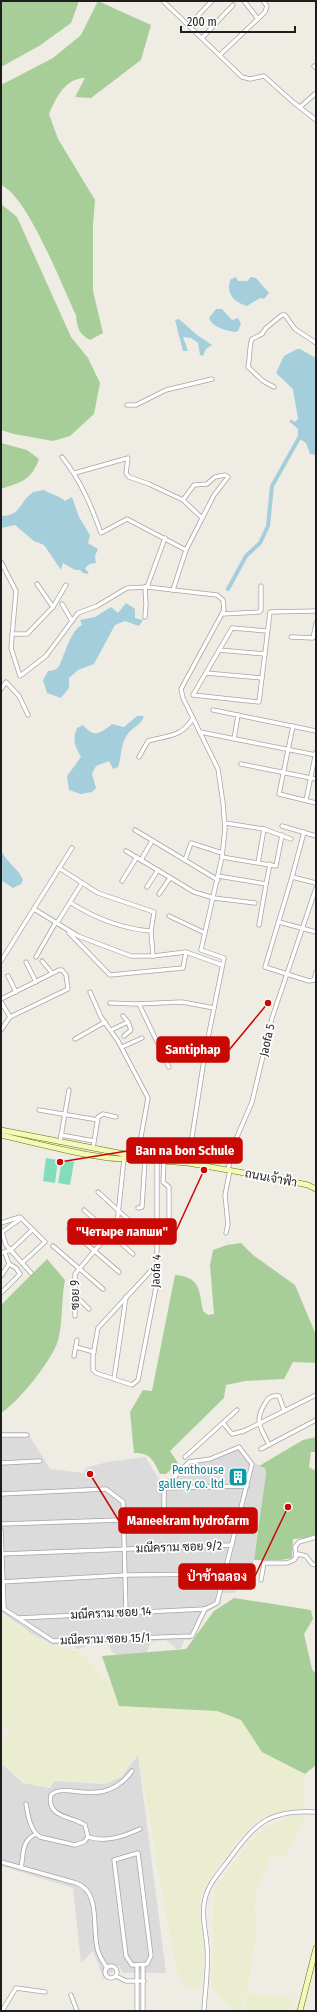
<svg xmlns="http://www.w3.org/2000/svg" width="317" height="2012" font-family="'Fira Sans Condensed',Sarabun,sans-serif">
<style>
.residential{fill:#dcdbdb}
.farmland{fill:#eaedcf}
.forest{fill:#a7ce99}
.pitch{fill:#83ddbd}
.water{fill:#a5cedc}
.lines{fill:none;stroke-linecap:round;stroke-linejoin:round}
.canal{stroke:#a5cedc;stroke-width:4}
.street-casing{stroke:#a5a5a5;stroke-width:5}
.secondary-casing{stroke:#657406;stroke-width:6}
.street{stroke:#fff;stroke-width:3.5}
.secondary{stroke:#f4f8b8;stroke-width:5}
.labels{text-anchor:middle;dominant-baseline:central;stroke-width:3.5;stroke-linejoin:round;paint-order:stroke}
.street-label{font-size:12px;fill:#1e1e1e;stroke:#fff}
.culture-label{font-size:12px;fill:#0d838f;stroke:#fff;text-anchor:end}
.leader{fill:none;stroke:#c90803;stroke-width:1.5}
.callout-dot{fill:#c90803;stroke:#fff;stroke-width:1.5}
.callout{fill:#c90803;stroke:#c90803;stroke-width:1.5}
.callout-label{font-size:13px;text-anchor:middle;font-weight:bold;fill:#fff}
</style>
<rect width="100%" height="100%" fill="#efece4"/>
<g class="residential">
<polygon points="1,1432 27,1432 50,1469 83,1473 86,1468 107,1462 145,1457 162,1484 189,1459 210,1457 240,1445 254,1463 265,1468 266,1473 251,1579 241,1578 238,1580 235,1593 222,1593 221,1604 207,1612 195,1637 190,1640 184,1640 181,1648 177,1649 166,1640 151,1642 146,1654 117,1655 112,1652 108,1642 87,1644 84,1648 76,1649 73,1643 52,1645 41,1638 38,1641 27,1630 1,1612"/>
<polygon points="138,1755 166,1973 123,1973 119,1966 104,1979 93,1951 81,1963 73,1888 1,1866 1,1763 23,1783 50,1788 54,1781 104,1784 121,1777"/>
</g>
<g class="farmland">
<polygon points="1,1615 50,1645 79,1652 111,1685 119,1706 217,1711 241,1720 262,1752 305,1774 304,1808 283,1811 259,1818 242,1835 214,1871 201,1891 199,1907 204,1953 202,1981 195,1989 185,1986 176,1969 138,1753 119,1777 104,1783 53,1780 50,1787 24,1782 1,1761 1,1741 11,1730 1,1723"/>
<polygon points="299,1814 305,1817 302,1824 283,1859 271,1856 257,1887 254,1904 256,1933 249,1981 240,2011 233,2010 212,1988 214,1890 248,1845 264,1828"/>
<polygon points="247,1993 293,1998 293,2005 291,2011 244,2011"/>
</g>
<g class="forest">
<polygon points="1,1 79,1 71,23 39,46 1,67"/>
<path d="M 98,1 L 151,25 L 141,60 L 91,98 L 75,97 L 85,78 C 65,78 56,98 49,114 L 58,139 L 95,200 L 93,225 L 93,291 L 103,333 L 90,340 C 79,334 77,328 76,315 C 63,288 27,195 1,185 L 1,85 L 53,58 L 81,35 Z"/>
<polygon points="1,204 17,217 71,337 88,358 100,383 94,414 70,436 53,441 14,434 1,430"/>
<path d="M 1,443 L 27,450 L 39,459 C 31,481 21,482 1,489 Z"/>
<path d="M 241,1243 L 253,1255 L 295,1285 L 316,1335 L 316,1363 L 293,1362 L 284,1379 L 245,1381 L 226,1385 L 224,1398 L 170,1451 L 178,1463 L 166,1474 L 160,1474 C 153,1460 151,1453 134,1453 L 130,1412 L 143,1390 L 152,1391 L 175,1275 C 200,1277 199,1289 203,1311 L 208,1315 L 214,1314 L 210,1265 L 213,1250 L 227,1245 Z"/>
<path d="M 47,1259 L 65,1280 C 61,1300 63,1321 58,1341 C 52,1360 18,1403 1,1413 L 1,1305 Z"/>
<polygon points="316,1437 316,1452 311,1452 309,1467 316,1471 316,1537 293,1539 292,1558 281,1560 254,1560 266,1473 265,1468 259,1466 303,1440"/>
<polygon points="234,1598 311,1610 313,1619 304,1634 312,1669 316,1674 316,1765 305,1774 262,1752 241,1720 217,1711 119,1706 102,1656 186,1649 214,1611"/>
</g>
<g class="pitch">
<polygon points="46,1158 58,1160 55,1183 43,1181"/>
<polygon points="62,1160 74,1162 70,1185 58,1183"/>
</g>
<g class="water">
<path d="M 236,277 L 238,281 L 247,281 L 251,277 L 256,278 L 269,293 L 264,299 L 260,298 L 247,306 C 233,302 225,292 231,279 Z"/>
<path d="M 216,309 L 222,309 L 232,320 L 238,318 L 241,324 L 238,331 L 235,332 C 225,330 213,328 209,318 Z"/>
<polygon points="179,319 197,335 212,345 206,349 203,356 200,355 198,343 191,338 183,337 188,351 183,351 175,320"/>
<polygon points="297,349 300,349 316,358 316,455 310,454 306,443 298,438 298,429 290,422 290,419 295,422 298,419 293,389 276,373 284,356"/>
<path d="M 44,490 C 52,495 58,495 65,501 L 72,497 L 79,517 L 90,535 L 88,543 L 98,549 L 95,556 L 96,563 L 90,564 L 85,568 L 89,574 L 83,573 L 80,570 L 75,570 L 63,563 L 61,570 L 44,545 L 34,541 L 15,525 L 1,528 L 1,516 C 21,516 20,501 32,493 C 35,491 41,491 44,490 Z"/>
<path d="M 126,603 L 135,609 L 135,618 L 143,620 L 139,626 L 125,621 L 115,625 L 94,664 L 78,670 L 69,678 L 69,688 L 61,698 L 47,693 L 43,680 L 48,671 C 52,671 57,670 59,666 C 64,657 71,629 82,625 L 80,620 L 95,617 L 111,607 L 118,613 Z"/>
<path d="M 137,716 L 144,716 C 141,726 132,727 127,735 C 120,745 122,757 118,767 L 113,769 L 109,761 L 96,766 L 92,774 L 96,788 L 92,792 L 81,794 L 69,790 L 67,776 L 81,757 C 75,746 72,740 77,728 L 83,725 C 94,738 100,734 112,724 L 124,727 Z"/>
<path d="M 1,850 C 6,862 19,869 23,880 L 21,884 L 13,888 L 1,880 Z"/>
</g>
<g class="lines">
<polyline class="canal" points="228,589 246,556 260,543 268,526 272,486 299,438"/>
<g class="street-casing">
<g id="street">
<polyline points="163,1 242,77 250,79 264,76 293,102 316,120"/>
<polyline points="244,1 258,19"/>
<polyline points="189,25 212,1"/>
<polyline points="202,38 233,5"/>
<polyline points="220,55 265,12 267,6 263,1"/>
<polyline points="314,66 316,68"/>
<polyline points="300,107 316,93"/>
<path d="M 274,387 L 263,381 L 248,367 C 250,358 249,347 252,339 L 262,334 L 266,328 L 282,315 L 285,315 L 295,329 L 316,343"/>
<polyline points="127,405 136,405 166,390 212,379"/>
<path d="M 62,457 C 81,481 91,505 101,533 L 127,519 L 186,550"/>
<polyline points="75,473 128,458 126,473 129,477 149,484 183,500"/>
<polyline points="1,562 16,591 11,648 20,676 46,656 78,613 97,606 127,588 147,587 217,595 223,600 224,610 181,689 183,698 218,769 223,803 225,829 222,857 201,950 224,958 205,1053 188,1163"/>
<polyline points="37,584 53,607"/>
<polyline points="147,587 165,538"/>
<polyline points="173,590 186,550 214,495 228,477 225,475 215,477 207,484 194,485 183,500 202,518"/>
<polyline points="62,604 72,621"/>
<polyline points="222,614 259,612 261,610 261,586"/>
<polyline points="145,617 146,605 145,587"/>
<polyline points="267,631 232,628 193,695 259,702 270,612 316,611"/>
<polyline points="12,634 27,634 53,607 66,585"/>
<polyline points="291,637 313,638 316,623"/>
<polyline points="219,650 265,654"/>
<polyline points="206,673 262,678"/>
<polyline points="1,689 6,682 19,696 28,715"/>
<polyline points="213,710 316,731"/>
<polyline points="293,726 279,794 316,803"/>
<polyline points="200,732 316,755"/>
<polyline points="234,739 238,715"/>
<path d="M 139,757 L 148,741 C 168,735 181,738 193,718"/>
<polyline points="241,764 316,779"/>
<polyline points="306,800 316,752"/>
<polyline points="225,823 264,829 291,839"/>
<polyline points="282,826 316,836"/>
<polyline points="135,830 218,880"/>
<polyline points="304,832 292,877 265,967 309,981 314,980 316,972"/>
<polyline points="126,851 194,892 214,898 255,903"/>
<polyline points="222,857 276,866 282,835"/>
<polyline points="141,860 152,841"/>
<polyline points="185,860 191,843 222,853"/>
<polyline points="258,863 264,829"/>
<polyline points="59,868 98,893 154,912 151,931 153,956"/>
<polyline points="218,876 266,884 270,864"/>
<polyline points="292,877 316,883"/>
<polyline points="122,881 137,857"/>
<polyline points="147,887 158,870"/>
<polyline points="159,894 170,878"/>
<path d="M 71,903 C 95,918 124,929 151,931"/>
<polyline points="34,909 78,936 131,956 153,956 186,952 222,965"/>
<polyline points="169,916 205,933"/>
<polyline points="279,922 316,932"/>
<polyline points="57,923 82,883"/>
<polyline points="259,925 266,884"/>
<polyline points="69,933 110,975 183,968 186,952"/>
<polyline points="36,957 56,922"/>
<polyline points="1,961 72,848"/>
<polyline points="42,961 52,973"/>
<polyline points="26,962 36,982"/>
<polyline points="8,976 16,992"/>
<polyline points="90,992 101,1017 118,1041 148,1098 137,1159"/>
<polyline points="1,999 59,970 62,970 66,975 68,989 10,1017"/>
<polyline points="1,1002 10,1017 1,1030"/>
<polyline points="110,1003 136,1004 182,1002 214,1008"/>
<polyline points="139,1004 169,1067"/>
<polyline points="123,1016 128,1022"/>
<polyline points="111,1030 128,1022 131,1030 124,1036"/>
<polyline points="75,1039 105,1022"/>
<polyline points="122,1047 142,1038"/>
<polyline points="39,1110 98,1120"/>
<polyline points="61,1135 94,1141"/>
<polyline points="60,1142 69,1090"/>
<polyline points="93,1148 98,1117 103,1114 116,1117"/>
<polyline points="164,1161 163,1182 169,1187 169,1217"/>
<polyline points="228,1170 233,1146 252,1102 272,1018 316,888"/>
<polyline points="98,1192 131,1222"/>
<polyline points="138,1208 142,1207 145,1160"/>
<polyline points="84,1210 133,1254"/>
<polyline points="20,1219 2,1232 6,1245 31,1273"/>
<polyline points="1,1223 20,1217 45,1242 22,1263"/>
<polyline points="69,1229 119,1272"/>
<polyline points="226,1233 228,1224 225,1195 230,1170"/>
<polyline points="53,1246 103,1289"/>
<polyline points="1,1253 11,1250 32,1230"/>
<polyline points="157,1264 98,1328 93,1356 93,1370 96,1373 132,1385 138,1380 157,1282 157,1161"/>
<polyline points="1,1276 9,1264 5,1253"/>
<polyline points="1,1293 20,1274 16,1268 9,1264"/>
<polyline points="76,1296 89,1309"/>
<polyline points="75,1316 75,1274 117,1224 124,1159"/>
<polyline points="76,1347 94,1352"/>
<polyline points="74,1356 77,1340"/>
<polyline points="114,1379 126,1297"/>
<polyline points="223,1423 232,1434 244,1431 316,1395"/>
<polyline points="1,1435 27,1435"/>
<path d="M 269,1445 C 261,1427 254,1423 264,1405 C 268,1398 271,1395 279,1396 L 284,1410"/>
<polyline points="261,1449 316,1420"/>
<polyline points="185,1457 237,1410"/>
<polyline points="1,1463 40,1461"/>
<polyline points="164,1488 247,1486"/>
<polyline points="1,1494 106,1489 123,1502 126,1612"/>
<polyline points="1,1524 239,1516"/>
<polyline points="1,1530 4,1608"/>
<polyline points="1,1554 232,1545"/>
<polyline points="296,1556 295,1547 299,1542 316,1537"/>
<polyline points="261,1580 264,1563 287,1563 294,1560 298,1554 306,1556 312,1564 316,1565"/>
<polyline points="1,1582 126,1575 225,1574"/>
<polyline points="1,1607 53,1641 192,1636 205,1609 217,1603 252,1464 239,1447 210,1459 189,1462 164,1488 164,1517"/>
<polyline points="18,1618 205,1609"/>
<path d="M 26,1804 C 28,1816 30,1830 40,1837 L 75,1845 L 84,1842 L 88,1837 L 85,1825 C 72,1816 46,1818 51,1795 C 65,1780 103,1811 132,1771"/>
<path d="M 88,1837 C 106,1843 124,1836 140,1829"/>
<polygon points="138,1853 151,1956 147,1964 132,1965 126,1956 114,1860"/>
<path d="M 1,1862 L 76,1883 C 102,1892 91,1929 98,1951 C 100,1957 103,1962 107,1968"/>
<path d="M 21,1868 C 24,1853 21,1841 36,1834"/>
<polyline points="137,1965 137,2011"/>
<circle cx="111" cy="1972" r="6"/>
<polyline points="116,1976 126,1981 144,1981"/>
<polyline points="71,1995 77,2011"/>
<polyline points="2,2011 16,1988 45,1992"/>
<polyline points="143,2011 143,1965"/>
<path d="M 204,2011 C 205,1990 209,1968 207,1947 C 206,1931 201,1915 205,1899 C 208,1885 218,1874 227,1862 C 255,1825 266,1809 316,1812"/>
</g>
</g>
<g class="secondary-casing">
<g id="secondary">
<polyline points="1,1130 124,1154 130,1158 148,1160 188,1163 284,1180 308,1185 316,1189"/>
<path d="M 1,1135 C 26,1141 110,1163 130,1158"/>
<polyline points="300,2011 316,1948"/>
</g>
</g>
<use href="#street" class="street"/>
<use href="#secondary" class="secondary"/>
</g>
<defs>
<g id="building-square" transform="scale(1)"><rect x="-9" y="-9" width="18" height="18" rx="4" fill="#0f9aa8" stroke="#fff"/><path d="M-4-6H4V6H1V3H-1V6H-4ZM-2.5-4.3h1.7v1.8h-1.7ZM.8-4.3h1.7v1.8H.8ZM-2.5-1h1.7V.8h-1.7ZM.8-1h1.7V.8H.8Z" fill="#fff"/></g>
</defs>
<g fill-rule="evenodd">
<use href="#building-square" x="238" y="1477"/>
</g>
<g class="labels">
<g class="street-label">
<text transform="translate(267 1040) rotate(-77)">Jaofa 5</text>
<text transform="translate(271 1178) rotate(11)">ถนนเจ้าฟ้า</text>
<text transform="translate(156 1271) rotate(-88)">Jaofa 4</text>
<text transform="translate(75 1295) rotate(-90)">ซอย 9</text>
<text transform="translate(179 1547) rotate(-2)">มณีคราม ซอย 9/2</text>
<text transform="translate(111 1613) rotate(-3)">มณีคราม ซอย 14</text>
<text transform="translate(105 1639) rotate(-2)">มณีคราม ซอย 15/1</text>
</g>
<g class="culture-label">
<text x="224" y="1470">Penthouse<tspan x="224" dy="14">gallery co. ltd</tspan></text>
</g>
</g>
<path class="leader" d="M268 1003L229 1050M60 1162L127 1151M204 1170L176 1231M90 1474L119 1521M288 1507L255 1576"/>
<g class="callout-dot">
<circle cx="268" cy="1003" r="4"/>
<circle cx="60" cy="1162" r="4"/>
<circle cx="204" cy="1170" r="4"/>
<circle cx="90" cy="1474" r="4"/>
<circle cx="288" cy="1507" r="4"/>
</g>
<g class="callout">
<rect x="157" y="1037" width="72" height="25" rx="4"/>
<rect x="127" y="1138" width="115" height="25" rx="4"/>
<rect x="68" y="1219" width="108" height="25" rx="4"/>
<rect x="119" y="1508" width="138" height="25" rx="4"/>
<rect x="179" y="1564" width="76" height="25" rx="4"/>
</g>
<g class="callout-label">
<text x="193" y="1054">Santiphap</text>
<text x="185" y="1155">Ban na bon Schule</text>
<text x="122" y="1236">"Четыре лапши"</text>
<text x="188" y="1525">Maneekram hydrofarm</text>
<text x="217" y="1581">ป่าช้าฉลอง</text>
</g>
<rect width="317" height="2012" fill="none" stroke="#1e1e1e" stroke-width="4"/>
<path d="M181 26v6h114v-6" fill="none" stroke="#1e1e1e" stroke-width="2"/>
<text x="187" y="26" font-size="12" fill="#1e1e1e" stroke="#ffffff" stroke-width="3" paint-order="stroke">200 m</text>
</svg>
